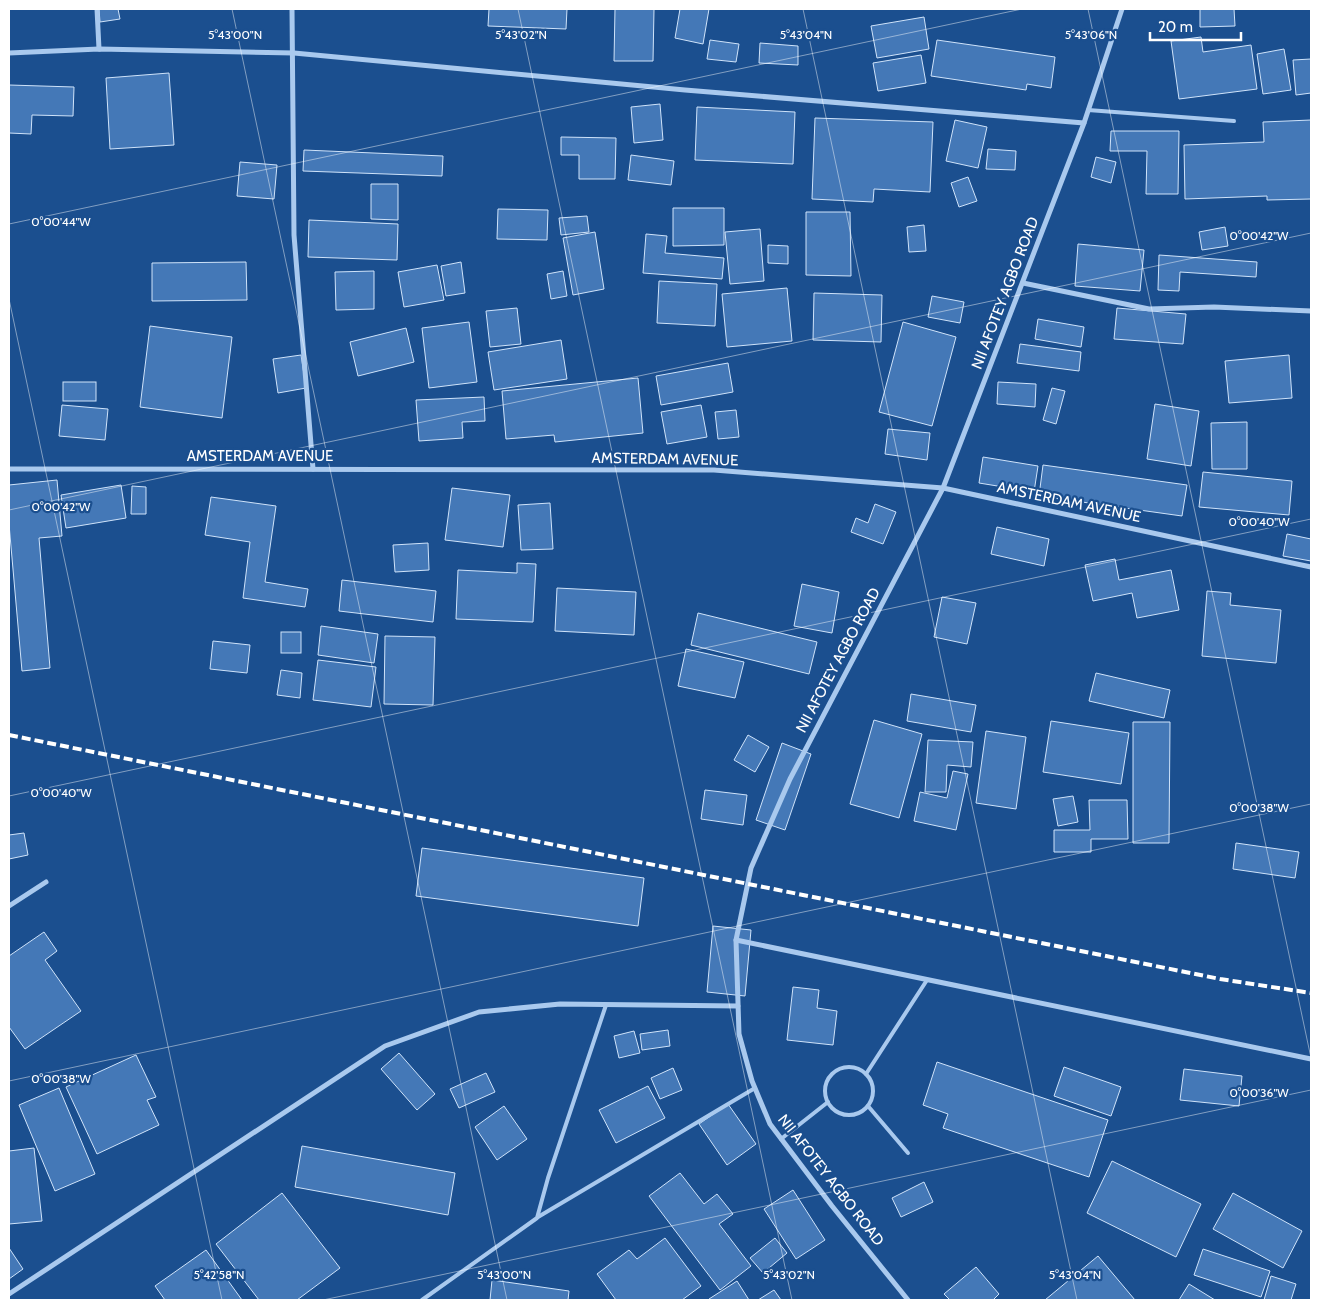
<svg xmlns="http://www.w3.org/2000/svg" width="1320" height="1309" font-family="Cabin,sans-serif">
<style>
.building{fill:#4478b7;stroke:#cfe3fa}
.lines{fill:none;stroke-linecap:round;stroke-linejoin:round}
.lane{stroke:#a9c9ee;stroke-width:4}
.street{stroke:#a9c9ee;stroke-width:5}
.rail{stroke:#fff;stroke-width:4;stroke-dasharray:9 4;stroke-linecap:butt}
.ticks{fill:none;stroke:#fff;stroke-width:1;stroke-opacity:0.45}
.labels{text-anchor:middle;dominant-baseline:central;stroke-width:4.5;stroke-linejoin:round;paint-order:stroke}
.street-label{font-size:15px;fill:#fff;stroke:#1b4f8f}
.ticks-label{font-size:12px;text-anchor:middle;fill:#fff;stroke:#1b4f8f;stroke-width:4.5;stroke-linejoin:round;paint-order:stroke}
</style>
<rect width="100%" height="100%" fill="#1b4f8f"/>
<g class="building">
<polygon points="99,9 118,9 120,19 100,22"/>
<polygon points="489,9 567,9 566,29 488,26"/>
<polygon points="615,9 654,9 653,61 614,61"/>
<polygon points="680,9 709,9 703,44 675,38"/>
<polygon points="1200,9 1234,9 1235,26 1200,27"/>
<polygon points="924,17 929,49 877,58 871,26"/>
<polygon points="1201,37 1203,52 1251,45 1257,89 1179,99 1171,41"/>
<polygon points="710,40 739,44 736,62 707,59"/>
<polygon points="937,40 1055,57 1051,88 1027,84 1026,90 931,76"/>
<polygon points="760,43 798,46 798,65 759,63"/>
<polygon points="1284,49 1291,90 1263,94 1257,54"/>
<polygon points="921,55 926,83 878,91 873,63"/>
<polygon points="1311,59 1311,93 1296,95 1293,60"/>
<polygon points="169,73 174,145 110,149 106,78"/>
<polygon points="9,85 74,87 73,116 32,115 31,134 9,133"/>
<polygon points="660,104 663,140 634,143 631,107"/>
<polygon points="697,107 795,112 793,164 695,160"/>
<polygon points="815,118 933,122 930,192 874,189 873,202 812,199"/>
<polygon points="955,120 987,127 978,168 946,161"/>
<polygon points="1311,120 1311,199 1267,200 1267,196 1185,199 1184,145 1264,142 1263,122"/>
<polygon points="1111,131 1179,131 1178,194 1146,194 1147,151 1110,151"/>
<polygon points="561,137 616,138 615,179 579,179 579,155 561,155"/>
<polygon points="988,149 1016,151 1015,170 986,169"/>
<polygon points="304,150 443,156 442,176 303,171"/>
<polygon points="631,155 674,161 671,185 628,180"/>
<polygon points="1096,157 1116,162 1111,183 1091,177"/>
<polygon points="240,162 277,165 274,199 237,196"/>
<polygon points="968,177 977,201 959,207 951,183"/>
<polygon points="371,184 398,184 398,220 371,219"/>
<polygon points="673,208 724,208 724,245 673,246"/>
<polygon points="498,209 548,210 547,240 497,239"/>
<polygon points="806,212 850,212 851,276 806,275"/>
<polygon points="587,216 589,232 561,235 559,218"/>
<polygon points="309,220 398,224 397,260 308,257"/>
<polygon points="924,225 926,251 909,252 907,227"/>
<polygon points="1225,227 1228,246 1202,250 1199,232"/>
<polygon points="760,229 764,281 730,284 725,232"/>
<polygon points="595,232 604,289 573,295 563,238"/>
<polygon points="646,234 667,236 665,253 724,258 722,279 643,273"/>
<polygon points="1078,244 1144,250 1140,291 1075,286"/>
<polygon points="768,245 788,246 788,264 768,263"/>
<polygon points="1159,255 1257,262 1256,277 1180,272 1179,291 1158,290"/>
<polygon points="246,262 247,300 152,301 152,263"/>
<polygon points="461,262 465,293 446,296 441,266"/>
<polygon points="437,265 444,300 404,307 398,272"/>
<polygon points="374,271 374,309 336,310 335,272"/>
<polygon points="563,271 567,296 551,299 547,274"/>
<polygon points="659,281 717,284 715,326 657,323"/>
<polygon points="787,288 792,341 727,347 722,294"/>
<polygon points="814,293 882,295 881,342 813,340"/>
<polygon points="932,296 964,302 960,323 928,317"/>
<polygon points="517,308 521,344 490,347 486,311"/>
<polygon points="1117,308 1186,314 1183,344 1114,339"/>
<polygon points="1038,319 1084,327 1081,347 1035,339"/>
<polygon points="469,322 477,382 429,388 422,328"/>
<polygon points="903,322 956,337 932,426 879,412"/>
<polygon points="150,326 232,337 222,418 140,407"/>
<polygon points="406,328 414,362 358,376 350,342"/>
<polygon points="561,340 567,379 494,390 488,352"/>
<polygon points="1020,344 1081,352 1079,371 1017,363"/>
<polygon points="301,355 306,388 278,393 273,359"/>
<polygon points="1289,355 1292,398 1229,403 1225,361"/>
<polygon points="728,363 733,392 661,405 656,376"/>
<polygon points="638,378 643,433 555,442 554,435 506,439 502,391"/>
<rect x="63" y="382" width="33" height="19"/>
<polygon points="998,382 1036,384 1035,407 997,404"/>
<polygon points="1052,388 1065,391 1056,424 1043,420"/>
<polygon points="484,397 485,421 462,422 463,438 419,441 416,400"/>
<polygon points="1155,404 1199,411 1191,466 1147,459"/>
<polygon points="62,405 108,409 105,440 59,436"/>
<polygon points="701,405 707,437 667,444 661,412"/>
<polygon points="736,410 739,437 718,439 715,412"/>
<polygon points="1247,422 1247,469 1212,469 1211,423"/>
<polygon points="888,429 930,433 927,460 885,454"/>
<polygon points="983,457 1038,466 1034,492 979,483"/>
<polygon points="1043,465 1187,485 1182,516 1039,496"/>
<polygon points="1203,472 1292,481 1289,515 1199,507"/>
<polygon points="57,480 62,536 39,538 50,668 22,671 9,524 9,485"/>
<polygon points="121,485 126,518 66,528 61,495"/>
<polygon points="132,486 146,487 146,514 131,514"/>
<polygon points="452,488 510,495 503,547 445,540"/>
<polygon points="211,497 276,506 265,582 308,589 305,607 243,598 250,542 205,535"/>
<polygon points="550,503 553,549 521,550 518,505"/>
<polygon points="875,504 896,512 883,544 851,532 856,518 868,523"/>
<polygon points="997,527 1049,539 1044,566 991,554"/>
<polygon points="1287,534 1311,539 1311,561 1283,556"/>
<polygon points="428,543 429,570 395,572 393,545"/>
<polygon points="1115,559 1119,580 1171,570 1179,610 1137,618 1132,593 1093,601 1085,565"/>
<polygon points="517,563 536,564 533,622 456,619 458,570 517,573"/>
<polygon points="342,580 436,591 433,622 339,611"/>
<polygon points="802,584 839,592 832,633 794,626"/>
<polygon points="557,588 636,592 634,635 555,631"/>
<polygon points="1207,591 1231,593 1230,605 1281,610 1276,663 1202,656"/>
<polygon points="942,597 976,603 967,644 934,637"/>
<polygon points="698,613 817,642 809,674 691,645"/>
<polygon points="321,626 378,634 374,663 318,655"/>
<rect x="281" y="632" width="20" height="21"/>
<polygon points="385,636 435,637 433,705 384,704"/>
<polygon points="213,641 250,645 247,673 210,669"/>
<polygon points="686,649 744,662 735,698 678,686"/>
<polygon points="318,660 376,667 371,707 313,700"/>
<polygon points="281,670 302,673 300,698 277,695"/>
<polygon points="1096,673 1170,690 1164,718 1089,701"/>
<polygon points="911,694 976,705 971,732 907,721"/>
<polygon points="874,720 922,734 899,818 850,804"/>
<polygon points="1051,721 1129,733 1121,784 1043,772"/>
<polygon points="1133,722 1170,722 1169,843 1133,843"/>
<polygon points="986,731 1026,737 1016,809 976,803"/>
<polygon points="748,735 769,747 755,772 734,760"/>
<polygon points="928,740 973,742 971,767 947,765 946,792 925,792"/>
<polygon points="782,743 811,754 785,830 756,820"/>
<polygon points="953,771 968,774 956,830 914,821 920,792 947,798"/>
<polygon points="705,790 747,795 743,825 701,819"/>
<polygon points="1073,796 1078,822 1058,826 1053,799"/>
<polygon points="1089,800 1127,800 1128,839 1091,839 1091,852 1054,852 1054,830 1090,830"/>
<polygon points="24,833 28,855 9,859 9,835"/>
<polygon points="1236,843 1299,852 1295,878 1233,869"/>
<polygon points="422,848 644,878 638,926 416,896"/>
<polygon points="713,926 751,930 745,996 707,992"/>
<polygon points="44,932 57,951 45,960 81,1011 25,1049 9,1027 9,956"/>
<polygon points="793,987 819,990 817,1008 837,1011 833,1045 787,1040"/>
<polygon points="668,1030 670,1046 642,1050 640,1034"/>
<polygon points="634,1031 640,1053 619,1058 614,1036"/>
<polygon points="399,1053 435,1094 417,1110 381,1069"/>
<polygon points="136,1055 156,1097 147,1100 159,1125 97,1154 66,1087"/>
<polygon points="937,1062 1108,1120 1089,1177 943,1128 948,1114 923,1105"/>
<polygon points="1064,1067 1121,1087 1111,1116 1054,1096"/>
<polygon points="673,1068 682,1090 660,1099 651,1078"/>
<polygon points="1184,1069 1242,1076 1239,1106 1180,1100"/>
<polygon points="486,1073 495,1092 459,1108 450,1089"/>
<polygon points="648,1086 665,1118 616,1143 599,1110"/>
<polygon points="59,1088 95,1174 55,1191 19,1105"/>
<polygon points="728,1104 756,1144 727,1165 699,1124"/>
<polygon points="504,1106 527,1139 497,1160 475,1127"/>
<polygon points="302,1146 455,1173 448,1215 295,1187"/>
<polygon points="34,1148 42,1221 9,1224 9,1151"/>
<polygon points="1112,1161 1201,1204 1176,1257 1087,1213"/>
<polygon points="680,1173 704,1204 717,1194 733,1214 719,1224 751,1266 720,1290 649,1196"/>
<polygon points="924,1182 933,1202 901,1217 892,1198"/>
<polygon points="793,1190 825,1240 796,1259 764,1209"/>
<polygon points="282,1193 340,1268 297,1300 259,1300 216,1244"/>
<polygon points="1233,1193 1302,1231 1283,1268 1213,1229"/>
<polygon points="665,1238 701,1286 682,1300 616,1300 597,1274 629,1250 637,1259"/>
<polygon points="775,1238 787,1253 763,1273 750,1258"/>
<polygon points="9,1248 23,1269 9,1279"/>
<polygon points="1203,1249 1270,1271 1261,1297 1194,1275"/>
<polygon points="206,1250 242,1300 165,1300 155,1286"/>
<polygon points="1098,1256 1135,1300 1045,1300"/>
<polygon points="976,1267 999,1294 993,1300 950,1300 944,1294"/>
<polygon points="1271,1276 1296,1284 1291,1300 1264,1300"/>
<polygon points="492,1280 569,1291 568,1300 490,1300"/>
<polygon points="737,1281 749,1300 710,1300 709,1299"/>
<polygon points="1189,1284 1215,1300 1179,1300"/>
<polygon points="774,1290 781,1300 758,1300"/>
</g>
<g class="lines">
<g class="lane">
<polyline points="1088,110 1234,121"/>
<circle cx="849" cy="1091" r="24"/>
<polyline points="866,1074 927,980"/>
<polyline points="868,1106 908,1153"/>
<polyline points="781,1139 828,1102"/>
<polyline points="538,1217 755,1088"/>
<polyline points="422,1300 537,1218 548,1178 606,1005"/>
</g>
<g class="street">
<polyline points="97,9 99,49"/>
<polyline points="292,9 294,235 313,469"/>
<polyline points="9,53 99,49 294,53 685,90 1084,123"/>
<polyline points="1023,283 1149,309 1214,307 1311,311"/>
<polyline points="9,469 714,470 943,488 1311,567"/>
<polyline points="9,906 46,882"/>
<polyline points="736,940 1311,1059"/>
<polyline points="9,1294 385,1046 479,1012 560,1004 738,1006"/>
<polyline points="908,1300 832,1206 770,1124 752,1081 739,1034 736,940 751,868 790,779 943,488 1084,123 1122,9"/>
</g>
<polyline class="rail" points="9,735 1220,979 1311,993"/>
</g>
<path class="ticks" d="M 232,9 L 507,1300M 518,9 L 792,1300M 803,9 L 1077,1300M 1088,9 L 1311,1058M 9,224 L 1022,9M 9,299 L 222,1300M 9,510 L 1311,233M 9,796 L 1311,519M 9,1081 L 1311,804M 323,1300 L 1311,1090"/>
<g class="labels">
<g class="street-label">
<text transform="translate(1005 293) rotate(-69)">NII AFOTEY AGBO ROAD</text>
<text x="260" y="456">AMSTERDAM AVENUE</text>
<text transform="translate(665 459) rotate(1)">AMSTERDAM AVENUE</text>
<text transform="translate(1069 502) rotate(12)">AMSTERDAM AVENUE</text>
<text transform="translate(838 660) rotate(-62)">NII AFOTEY AGBO ROAD</text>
<text transform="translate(831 1180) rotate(52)">NII AFOTEY AGBO ROAD</text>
</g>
</g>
<g class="ticks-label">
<text x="235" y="39">5°43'00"N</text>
<text x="521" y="39">5°43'02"N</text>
<text x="806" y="39">5°43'04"N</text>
<text x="1091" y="39">5°43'06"N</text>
<text x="61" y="226">0°00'44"W</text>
<text x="1259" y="240">0°00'42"W</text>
<text x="61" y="511">0°00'42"W</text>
<text x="1259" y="526">0°00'40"W</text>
<text x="61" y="797">0°00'40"W</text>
<text x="1259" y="812">0°00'38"W</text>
<text x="61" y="1083">0°00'38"W</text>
<text x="1259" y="1097">0°00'36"W</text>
<text x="219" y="1279">5°42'58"N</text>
<text x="504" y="1279">5°43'00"N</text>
<text x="789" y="1279">5°43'02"N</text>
<text x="1075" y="1279">5°43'04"N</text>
</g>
<rect width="1320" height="1309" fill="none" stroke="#ffffff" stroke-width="20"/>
<path d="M1150 32v8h91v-8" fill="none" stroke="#ffffff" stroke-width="2.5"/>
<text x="1158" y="32" font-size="15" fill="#ffffff" stroke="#1b4f8f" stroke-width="4" paint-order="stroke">20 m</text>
</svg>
